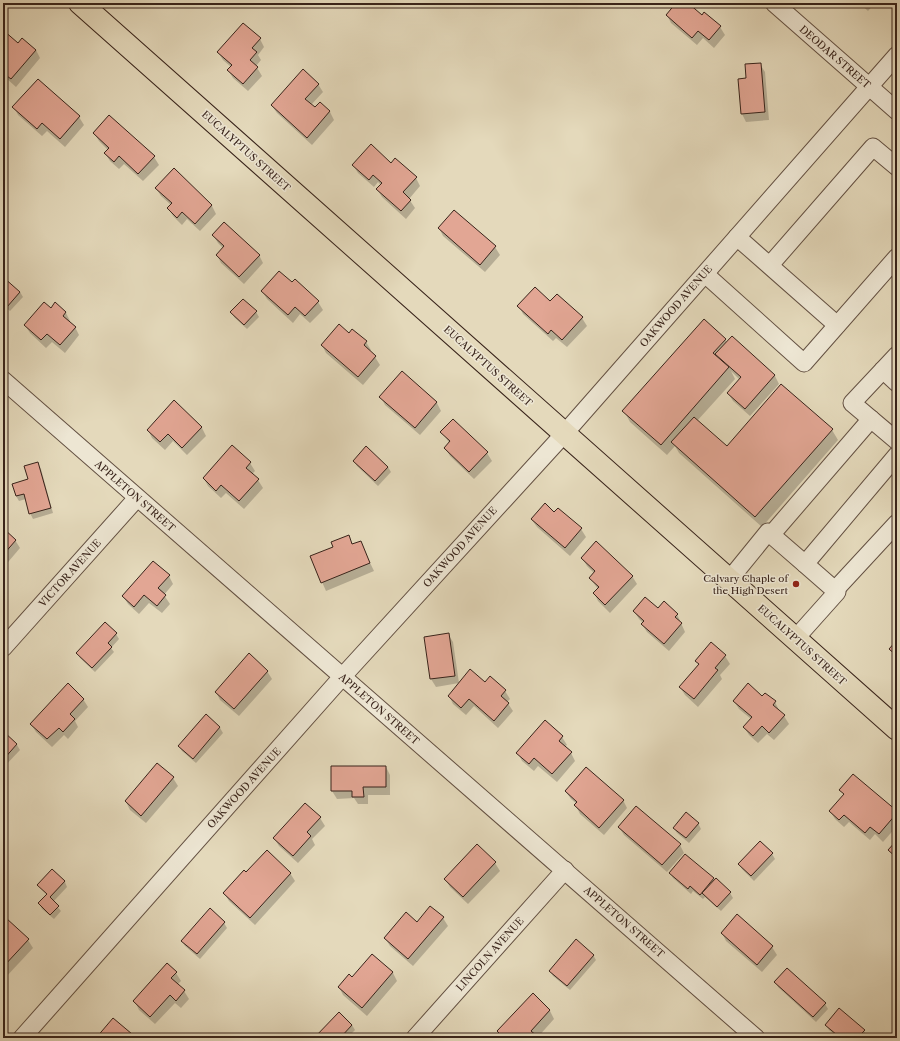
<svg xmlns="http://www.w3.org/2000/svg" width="900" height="1041" font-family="'Libre Caslon Text',serif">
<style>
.shadow{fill:#0003}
.building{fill:#e2a694;stroke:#38231a}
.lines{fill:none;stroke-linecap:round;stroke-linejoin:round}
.minor-casing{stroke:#635042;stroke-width:19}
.major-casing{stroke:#38231a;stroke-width:24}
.minor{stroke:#ede6d3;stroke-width:17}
.major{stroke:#e4d9bb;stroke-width:22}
.poi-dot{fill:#8f2418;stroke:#ede6d3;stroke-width:1.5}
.labels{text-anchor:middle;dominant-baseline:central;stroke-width:3;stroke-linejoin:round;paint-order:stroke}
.street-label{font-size:10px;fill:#38231a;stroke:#ede6d3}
.poi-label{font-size:10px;fill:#38231a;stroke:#ede6d3;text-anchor:end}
</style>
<rect width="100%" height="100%" fill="#e4d9bb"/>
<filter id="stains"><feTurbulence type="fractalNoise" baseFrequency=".005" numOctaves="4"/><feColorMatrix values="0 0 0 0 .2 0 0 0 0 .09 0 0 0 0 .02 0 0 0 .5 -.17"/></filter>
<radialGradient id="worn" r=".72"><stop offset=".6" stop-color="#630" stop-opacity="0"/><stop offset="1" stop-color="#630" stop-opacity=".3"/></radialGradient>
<g class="shadow">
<polygon points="153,3 160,3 157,7"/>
<polygon points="677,3 687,3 702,16 704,13 720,27 725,35 714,48 703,38 697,45 671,23 667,15"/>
<polygon points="859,3 875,3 868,11"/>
<polygon points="3,31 18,44 22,39 36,50 40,58 16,87 6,78 3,73"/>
<polygon points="260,39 264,47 258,55 261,60 256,66 262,76 248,91 233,78 228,70 231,67 223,60 218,52"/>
<polygon points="760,64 765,72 769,120 746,122 742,114 739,80 747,79"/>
<polygon points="38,80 79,117 84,125 65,147 47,131 42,136 18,115 14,107"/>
<polygon points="318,84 323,92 311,105 315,109 320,103 330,112 334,120 312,145 277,113 272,106"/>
<polygon points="94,133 154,157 159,165 143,181 124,164 119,169 110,161 105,153 108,150 99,141"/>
<polygon points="391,164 416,178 420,186 409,199 415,208 406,219 382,197 377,189 381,185 378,182 374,187 358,173 353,165"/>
<polygon points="174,170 212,206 216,214 200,231 187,219 182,225 173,216 168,208 171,205 161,196 156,188"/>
<polygon points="439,228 495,247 500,255 485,272 443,236"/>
<polygon points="213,235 259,255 263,263 244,284 221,263 217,255 223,248 218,243"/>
<polygon points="3,278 20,292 23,297 10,311 3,305"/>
<polygon points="292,284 318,302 323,310 310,323 300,314 293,323 267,299 262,291"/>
<polygon points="551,302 582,318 587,326 567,347 556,338 553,341 523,314 519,306"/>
<polygon points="55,304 66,313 70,321 69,322 75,327 79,335 65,353 52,342 46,348 30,333 25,325 51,309"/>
<polygon points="232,312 256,312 259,317 247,329 234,317"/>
<polygon points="349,334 366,342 371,350 369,352 375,357 380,365 363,385 326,353 322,345"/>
<polygon points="732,337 775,376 779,384 750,416 733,401 728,393 740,380 731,371 735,379 697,421 727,447 832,430 838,440 762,527 679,453 675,446 667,455 630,422 624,411 725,339 727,342"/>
<polygon points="402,372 437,403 441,411 420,435 385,405 381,397"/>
<polygon points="174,402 202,428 206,436 187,455 173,441 165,450 152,438 148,430"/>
<polygon points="453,420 487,453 492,461 474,479 450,456 445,448 450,444 442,432"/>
<polygon points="354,461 388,467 391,472 378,486 357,466"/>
<polygon points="38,463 41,469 53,513 33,519 30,513 26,499 19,501 16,496 29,480"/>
<polygon points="250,463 255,471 252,474 258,480 263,488 244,509 226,493 221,498 208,486 204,479"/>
<polygon points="554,513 581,529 586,537 570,556 537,527 532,520"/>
<polygon points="3,530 15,540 20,548 3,568"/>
<polygon points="348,536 353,545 360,542 374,571 326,591 311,557 334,548"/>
<polygon points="582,558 632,576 637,584 610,613 598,601 594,593 598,589 590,578 594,573 587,566"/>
<polygon points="169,576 173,584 164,595 170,604 162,613 149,603 139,614 128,604 123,596"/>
<polygon points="658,609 677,614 685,632 669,651 647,632 642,624 643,623 639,619 634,611"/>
<polygon points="105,623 116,634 119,639 111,648 114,652 95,672 80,658 77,653"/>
<polygon points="448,634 453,642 459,683 436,687 431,679 425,638"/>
<polygon points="897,642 897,658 890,649"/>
<polygon points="725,656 730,664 720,675 722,679 698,707 685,695 680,687 699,664 696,661"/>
<polygon points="267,671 272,679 239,716 220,700 216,692"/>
<polygon points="485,684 505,691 510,699 507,702 513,711 498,728 474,706 466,715 453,704 449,696"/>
<polygon points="762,697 775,702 779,710 779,711 784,716 789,724 774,740 767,734 758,743 749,735 744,727 751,719 739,709 734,701"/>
<polygon points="83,699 88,707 75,721 78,727 68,739 64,735 52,747 36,732 31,724"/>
<polygon points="206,716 220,728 223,733 196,763 182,751 179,746"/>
<polygon points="3,732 17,745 20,750 3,768"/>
<polygon points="562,737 567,745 564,747 571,753 575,761 557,782 538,766 534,771 522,761 518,753"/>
<polygon points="386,767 390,775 390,795 368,795 368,804 358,804 354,798 337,799 332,791"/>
<polygon points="173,778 178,786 146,823 130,810 126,802"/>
<polygon points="841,790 897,813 897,826 883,842 875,834 870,840 849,822 844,827 835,819 830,811 844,795"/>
<polygon points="566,792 623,800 627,808 604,835 580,814 576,806 577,804 571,799"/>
<polygon points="320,818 325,826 312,839 315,845 298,863 279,846 274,838"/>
<polygon points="698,823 701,829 689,843 677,833 674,828"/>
<polygon points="619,827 680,845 684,853 667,872 624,835"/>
<polygon points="897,841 897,861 889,850"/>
<polygon points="772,854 775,859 754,881 742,869 739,864"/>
<polygon points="685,855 715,881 730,893 733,898 721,911 705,897 703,899 693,891 691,894 673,878 670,873"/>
<polygon points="495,863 500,871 468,904 450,887 445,879"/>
<polygon points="52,870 65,882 67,887 53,902 61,911 54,919 42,909 39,903 47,895 38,885"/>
<polygon points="290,873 295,881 255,925 229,901 224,893 246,874"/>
<polygon points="737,916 772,947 777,955 762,972 726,941 722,933"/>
<polygon points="443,918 448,926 413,966 390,946 385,938 417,923"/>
<polygon points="3,923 28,940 33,948 5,978 3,977"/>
<polygon points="224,923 227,928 200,959 185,946 182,941"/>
<polygon points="372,955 393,973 397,981 367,1016 343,995 339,987 352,979"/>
<polygon points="593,955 596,960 570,990 553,976 550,971"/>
<polygon points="787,969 825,1004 828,1009 816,1022 778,987 776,982"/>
<polygon points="176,973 181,981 177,985 184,991 189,999 181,1008 175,1003 155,1024 139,1010 135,1002"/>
<polygon points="533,995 550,1011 554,1019 537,1038 502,1038 498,1031"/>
<polygon points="352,1025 355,1030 347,1038 316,1038"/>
<polygon points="826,1025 864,1031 867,1036 865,1038 837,1038 837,1036 829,1030"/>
</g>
<g class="building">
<polygon points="676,3 688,3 702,15 704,12 721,26 709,40 698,31 692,38 666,15"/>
<polygon points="243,23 261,38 252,48 257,52 250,60 258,67 243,84 227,70 232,65 217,52"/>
<polygon points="3,30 18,43 22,38 36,50 11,79 3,73"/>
<polygon points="761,63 765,112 741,114 738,79 746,78 745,64"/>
<polygon points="303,69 319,84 305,99 315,107 320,102 330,111 307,138 271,105"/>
<polygon points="38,79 80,116 60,139 42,123 37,129 12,107"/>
<polygon points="109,115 155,156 138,174 119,156 114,162 104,153 109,148 93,133"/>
<polygon points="371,144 391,163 395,158 417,177 403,192 411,200 401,211 376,189 382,183 373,175 369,180 352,165"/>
<polygon points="174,168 212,205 195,224 182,212 177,218 167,208 172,203 155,188"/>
<polygon points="454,210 496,246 480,265 438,228"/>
<polygon points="224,222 260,255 239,277 216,255 224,246 212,235"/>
<polygon points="279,271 292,282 295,279 319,301 305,316 295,307 288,315 261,291"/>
<polygon points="3,277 20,292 7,307 3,303"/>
<polygon points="535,287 550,301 557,294 583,317 562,340 551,330 548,334 517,306"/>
<polygon points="243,299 257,311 244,325 230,312"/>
<polygon points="44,302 51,308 55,302 66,312 63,316 76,327 60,345 47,334 41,340 24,325"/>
<polygon points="704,319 726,339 713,353 729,367 661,445 622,411"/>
<polygon points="339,324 349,333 352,329 367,341 364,345 376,356 358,377 321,345"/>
<polygon points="732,336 775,375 745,409 727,393 741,377 715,354"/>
<polygon points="402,371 437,402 415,428 379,397"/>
<polygon points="781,384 833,429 755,517 671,442 694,417 727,446"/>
<polygon points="174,400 202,427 182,448 168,434 160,442 147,430"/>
<polygon points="453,419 488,452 469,472 444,448 450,441 440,432"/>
<polygon points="232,445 251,462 246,468 259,479 239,501 221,485 216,491 203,478"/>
<polygon points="366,446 388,467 375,481 353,461"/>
<polygon points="38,462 51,508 29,514 24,494 16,496 12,484 28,479 24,466"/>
<polygon points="545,503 554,512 558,508 582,528 565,548 531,519"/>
<polygon points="3,528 16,540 3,555"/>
<polygon points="349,535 352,544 361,541 370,563 321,583 310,556 333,547 331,542"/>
<polygon points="596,541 633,576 605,605 593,593 599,587 589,578 595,571 581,558"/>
<polygon points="153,561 170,575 158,588 166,595 157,606 144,595 134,607 122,596"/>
<polygon points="645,597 658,608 664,601 678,614 675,617 682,623 664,644 641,624 644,621 633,611"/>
<polygon points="105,622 117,633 108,643 112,647 92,668 76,653"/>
<polygon points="449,633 455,676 430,679 424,637"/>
<polygon points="897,640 897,656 889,649"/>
<polygon points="711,642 726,655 715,668 718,670 694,699 679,687 699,664 695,661"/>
<polygon points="249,653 268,671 234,709 215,692"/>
<polygon points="470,669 485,682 490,676 506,690 501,696 509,703 494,721 469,699 461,708 448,696"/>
<polygon points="68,683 84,699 70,714 75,719 63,732 59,728 47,739 30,724"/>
<polygon points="748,683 762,696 765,693 776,701 773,705 785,715 769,733 762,726 753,736 743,727 752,717 733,701"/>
<polygon points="206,714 220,727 193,759 178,746"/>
<polygon points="545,720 563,736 559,741 572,752 552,774 534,758 529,764 516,753"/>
<polygon points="3,731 17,744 3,760"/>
<polygon points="157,763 174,777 141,816 125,801"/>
<polygon points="331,766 386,766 386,787 363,787 364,797 352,797 352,791 331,791"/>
<polygon points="586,767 624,800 599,828 574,805 577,802 565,791"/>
<polygon points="853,774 897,811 897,813 879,834 870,827 865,833 844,815 839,820 829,811 844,794 839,790"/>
<polygon points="305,803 321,817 307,832 311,836 293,856 273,838"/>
<polygon points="636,806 681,844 662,865 618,827"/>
<polygon points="686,812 699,823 686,838 673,828"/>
<polygon points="897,840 897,858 888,850"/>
<polygon points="760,841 773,853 751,876 738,864"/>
<polygon points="477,844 496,862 463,897 444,879"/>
<polygon points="267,850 291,873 250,918 223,893 244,870 246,872"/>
<polygon points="685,854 714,878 700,895 690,886 688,889 669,873"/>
<polygon points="52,869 65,881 50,897 59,906 50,915 38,903 47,894 37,885"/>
<polygon points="716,878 731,892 717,907 702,893"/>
<polygon points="430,906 444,917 408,959 384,938 406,912 417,922"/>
<polygon points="210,908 225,922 197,954 181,941"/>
<polygon points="737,914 773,946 757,965 721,933"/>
<polygon points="6,918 29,939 3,967 3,921"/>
<polygon points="576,939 594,955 567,986 549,971"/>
<polygon points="372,954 393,972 362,1008 338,987 349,974 352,977"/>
<polygon points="167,963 177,972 171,978 185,990 176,1001 170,995 150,1017 133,1001"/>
<polygon points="787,968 826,1003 813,1017 774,982"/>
<polygon points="533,993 550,1010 531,1031 537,1036 536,1038 504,1038 497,1031"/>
<polygon points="839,1008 865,1030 861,1034 866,1038 836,1038 835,1037 837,1035 825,1025"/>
<polygon points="339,1012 352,1025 340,1038 314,1038"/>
<polygon points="113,1018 132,1034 129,1038 96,1038"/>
</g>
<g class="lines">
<g class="minor-casing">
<g id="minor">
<polyline points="774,3 897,111"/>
<polyline points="737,237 837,325"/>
<polyline points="770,265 873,147 897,167"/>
<polyline points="705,274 804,363 897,257"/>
<polyline points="897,355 852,403 897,441"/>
<polyline points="883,370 897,383"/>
<polyline points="3,380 756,1038"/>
<polyline points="771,535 871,419"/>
<polyline points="729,580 768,532 805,564"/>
<polyline points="835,590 897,523"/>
<polyline points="795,639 837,592 805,564 897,455"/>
<polyline points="3,648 137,498"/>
<polyline points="22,1038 342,677 564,434 897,55"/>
<polyline points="415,1038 565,870"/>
</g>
</g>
<g class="major-casing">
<polyline id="major" points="80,3 897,729"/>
</g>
<use href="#minor" class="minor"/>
<use href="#major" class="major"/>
</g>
<circle class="poi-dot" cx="796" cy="584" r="4"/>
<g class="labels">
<g class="street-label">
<text transform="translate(835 57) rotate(41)">DEODAR STREET</text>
<text transform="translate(246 151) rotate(42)">EUCALYPTUS STREET</text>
<text transform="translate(676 306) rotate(-49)">OAKWOOD AVENUE</text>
<text transform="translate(488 366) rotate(42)">EUCALYPTUS STREET</text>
<text transform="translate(135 496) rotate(41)">APPLETON STREET</text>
<text transform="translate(460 547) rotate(-48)">OAKWOOD AVENUE</text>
<text transform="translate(70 573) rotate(-48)">VICTOR AVENUE</text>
<text transform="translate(802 645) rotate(42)">EUCALYPTUS STREET</text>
<text transform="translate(379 709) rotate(41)">APPLETON STREET</text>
<text transform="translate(244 788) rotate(-48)">OAKWOOD AVENUE</text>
<text transform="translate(624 922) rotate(41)">APPLETON STREET</text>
<text transform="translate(490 954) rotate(-48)">LINCOLN AVENUE</text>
</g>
<g class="poi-label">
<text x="788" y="578">Calvary Chaple of<tspan x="788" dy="12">the High Desert</tspan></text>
</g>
</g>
<rect width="900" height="1041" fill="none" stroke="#e4d9bb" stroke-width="16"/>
<rect x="4" y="4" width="892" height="1033" fill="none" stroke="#38231a" stroke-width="2"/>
<rect x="8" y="8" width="884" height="1025" fill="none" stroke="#38231a"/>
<rect width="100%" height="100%" filter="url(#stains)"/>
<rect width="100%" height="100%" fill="url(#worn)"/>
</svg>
